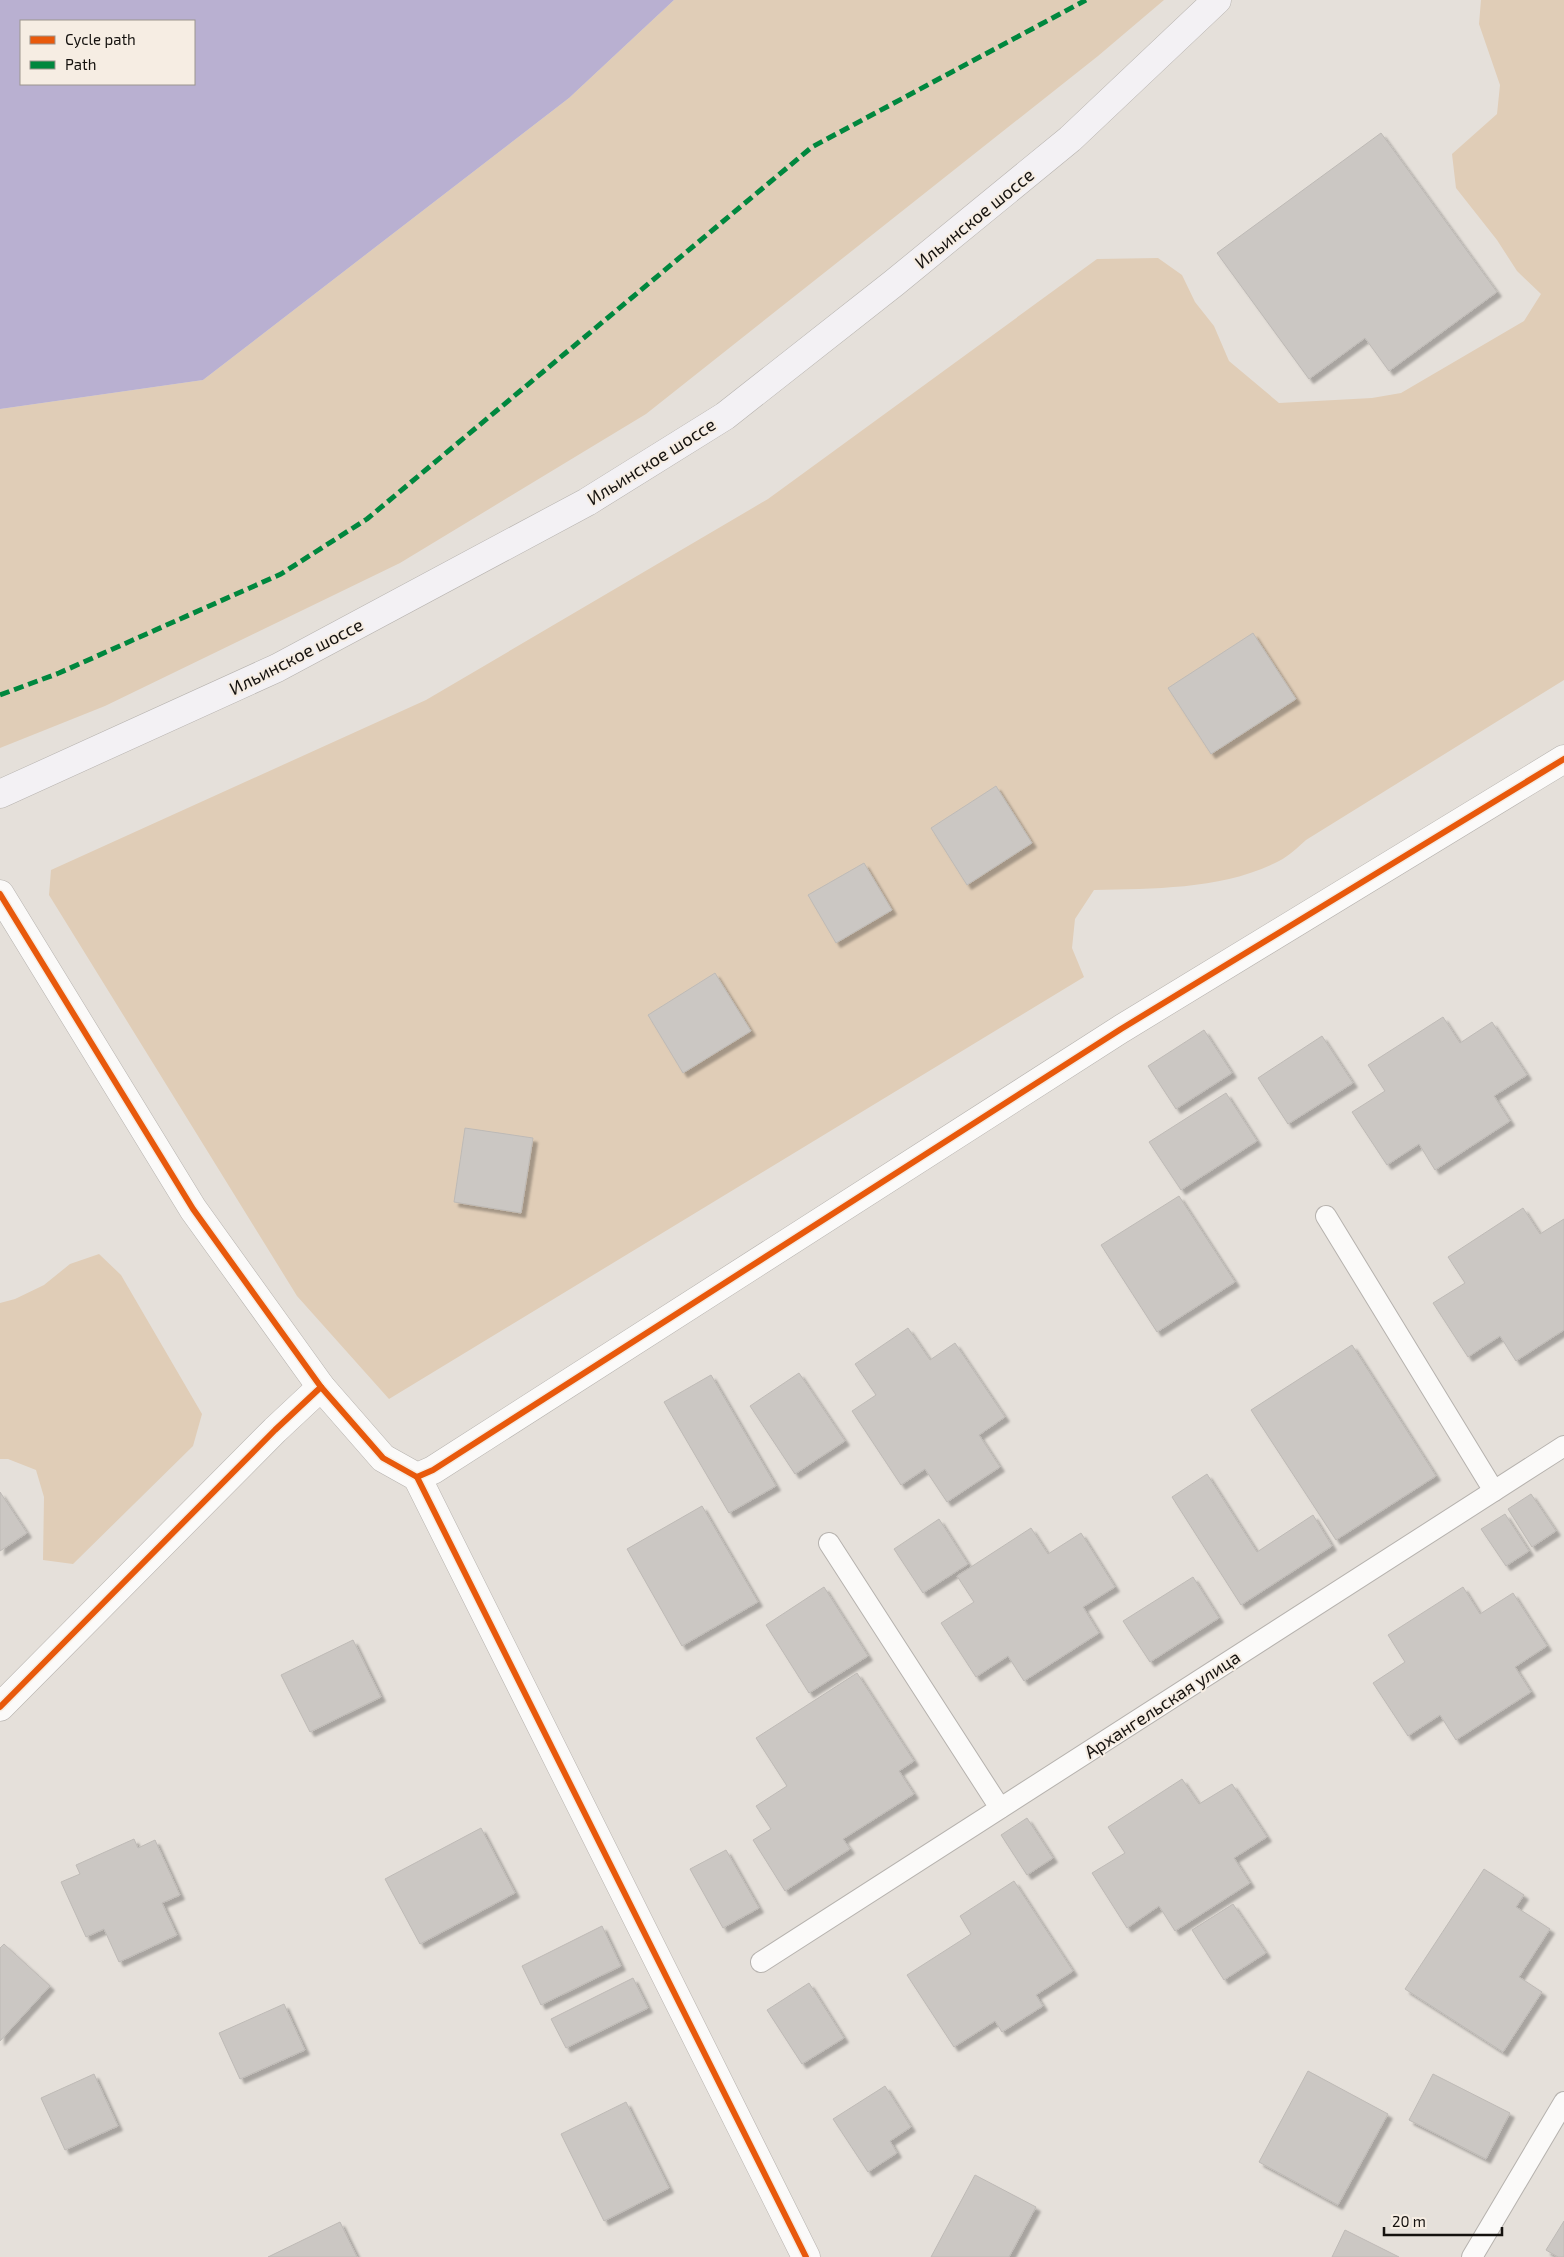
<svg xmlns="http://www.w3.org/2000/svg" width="1564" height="2257" font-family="'Exo 2',sans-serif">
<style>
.green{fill:#e0cdb7}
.water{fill:#b9b0d1;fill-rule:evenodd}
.building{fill:#cbc7c3;stroke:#bebab6;filter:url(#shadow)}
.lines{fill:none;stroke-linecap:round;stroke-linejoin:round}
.service-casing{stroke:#b6b2ae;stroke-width:22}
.minor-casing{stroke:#b6b2ae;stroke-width:29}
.secondary-casing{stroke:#b6b2ae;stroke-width:29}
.service{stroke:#fbfaf9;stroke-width:20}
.minor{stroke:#fbfaf9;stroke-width:28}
.secondary{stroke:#f3f1f4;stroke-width:28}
.quiet{stroke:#00873e;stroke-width:5;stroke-dasharray:10 5;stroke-linecap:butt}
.cycleway-casing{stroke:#f6ede3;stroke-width:9}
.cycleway{stroke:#e8590c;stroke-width:6}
.labels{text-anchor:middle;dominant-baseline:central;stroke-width:4;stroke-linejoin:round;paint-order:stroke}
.street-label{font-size:18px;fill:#15120f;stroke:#f6ede3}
</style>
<defs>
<filter id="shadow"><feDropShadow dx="4.5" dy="4.5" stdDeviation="1" flood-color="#0004"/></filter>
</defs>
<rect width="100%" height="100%" fill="#e5e0da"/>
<g class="green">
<polygon points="674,0 1164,0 1098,56 646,414 400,563 105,706 0,748 0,409 203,380 569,98"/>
<path d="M 1481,0 L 1564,0 L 1564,680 L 1306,840 C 1298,847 1289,856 1279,861 C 1222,890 1156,888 1094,890 L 1075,919 L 1072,948 L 1084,977 L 389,1399 L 297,1296 L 49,895 L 51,870 L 426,700 L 768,499 L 1097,259 L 1158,258 L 1182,275 L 1195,302 L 1214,326 L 1229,361 L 1279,403 L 1372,398 L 1401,393 L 1524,321 L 1541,294 L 1517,271 L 1497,240 L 1456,188 L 1452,154 L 1497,114 L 1500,85 L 1479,24 Z"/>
<polygon points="99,1254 121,1275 202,1414 193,1446 73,1564 43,1560 44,1497 36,1470 8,1459 0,1459 0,1303 15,1299 44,1285 70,1264"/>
</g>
<path class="water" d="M 0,0 L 674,0 L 569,98 L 203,380 L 0,409 ZM 21,21 L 194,21 L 194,84 L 21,84 Z"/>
<g class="building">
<polygon points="1381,133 1497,292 1389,371 1365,338 1309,379 1217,253"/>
<polygon points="1253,633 1296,699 1211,754 1168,688"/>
<polygon points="996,786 1032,843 967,885 931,828"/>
<polygon points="864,863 892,910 836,943 808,895"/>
<polygon points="715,973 751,1031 683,1073 648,1015"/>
<polygon points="1443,1017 1460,1043 1492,1022 1527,1075 1494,1096 1510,1121 1435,1170 1419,1144 1387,1165 1352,1112 1385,1091 1368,1065"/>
<polygon points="1204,1030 1232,1073 1176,1109 1148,1066"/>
<polygon points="1322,1036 1353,1083 1288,1124 1258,1078"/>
<polygon points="1226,1093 1257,1141 1181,1190 1149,1142"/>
<polygon points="465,1128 533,1138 521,1213 454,1202"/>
<polygon points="1179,1196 1235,1282 1157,1332 1101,1245"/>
<polygon points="1523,1208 1540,1234 1564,1219 1564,1330 1516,1361 1500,1336 1468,1357 1433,1303 1465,1283 1448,1257"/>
<polygon points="908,1328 930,1360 955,1343 1005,1417 979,1435 1000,1467 947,1502 925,1469 901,1485 852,1411 876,1395 855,1364"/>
<polygon points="1352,1345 1436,1476 1336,1540 1251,1410"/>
<polygon points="799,1373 845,1441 795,1474 750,1406"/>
<polygon points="711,1375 776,1486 729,1513 664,1402"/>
<polygon points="1207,1474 1257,1552 1313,1515 1332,1546 1241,1605 1172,1497"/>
<polygon points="0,1492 27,1533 0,1551"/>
<polygon points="1531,1494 1556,1531 1532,1547 1508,1509"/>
<polygon points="702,1506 758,1602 682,1646 627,1549"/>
<polygon points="1505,1514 1529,1551 1506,1566 1481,1529"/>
<polygon points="939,1519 968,1564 923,1593 894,1549"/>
<polygon points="1031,1528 1048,1554 1081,1533 1115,1587 1083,1607 1099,1633 1024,1681 1008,1656 976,1677 941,1623 974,1602 957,1576"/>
<polygon points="1193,1577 1219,1618 1150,1662 1123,1621"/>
<polygon points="824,1587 868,1656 809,1693 766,1625"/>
<polygon points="1463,1587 1480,1614 1513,1593 1547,1646 1515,1667 1531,1692 1456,1740 1440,1715 1408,1736 1373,1683 1405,1662 1388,1635"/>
<polygon points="353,1640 381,1697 310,1732 281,1675"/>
<polygon points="857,1673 914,1761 899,1771 914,1794 843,1839 850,1849 785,1891 753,1840 771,1829 756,1806 787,1786 756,1738"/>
<polygon points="1182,1779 1199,1804 1232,1784 1267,1837 1234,1858 1250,1883 1175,1931 1159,1906 1127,1928 1092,1873 1125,1853 1108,1827"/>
<polygon points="1027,1818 1053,1858 1027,1875 1001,1835"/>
<polygon points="481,1828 515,1893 420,1944 385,1879"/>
<polygon points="134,1839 138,1848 155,1840 180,1895 162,1903 177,1935 119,1962 104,1929 86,1937 61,1882 80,1874 76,1865"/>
<polygon points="726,1850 759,1908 723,1928 690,1869"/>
<polygon points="1484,1869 1524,1895 1516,1907 1550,1929 1519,1977 1542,1992 1503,2052 1405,1989"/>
<polygon points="1014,1881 1073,1971 1036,1995 1043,2006 1002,2032 995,2021 954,2047 907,1975 971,1934 960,1916"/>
<polygon points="1233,1904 1266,1953 1224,1980 1192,1930"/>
<polygon points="602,1926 621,1966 541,2005 522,1966"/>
<polygon points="4,1944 50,1986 0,2041 0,1948"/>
<polygon points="633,1978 648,2008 566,2048 551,2019"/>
<polygon points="809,1983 844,2038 802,2064 767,2010"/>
<polygon points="284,2004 305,2050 240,2079 219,2033"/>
<polygon points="1308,2071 1388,2114 1338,2205 1259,2162"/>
<polygon points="94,2074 118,2126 65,2150 41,2098"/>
<polygon points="1433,2074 1510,2113 1486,2159 1409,2120"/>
<polygon points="885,2086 911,2127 890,2141 897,2153 868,2172 833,2119"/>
<polygon points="626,2102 669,2188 604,2221 561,2134"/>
<polygon points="975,2175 1036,2207 1009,2257 931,2257"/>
<polygon points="1564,2221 1564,2257 1558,2257 1546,2250"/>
<polygon points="340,2222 357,2257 268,2257"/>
<polygon points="1345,2230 1399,2257 1332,2257"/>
</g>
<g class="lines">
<g class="service-casing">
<g id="service">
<polyline points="1326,1216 1494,1491"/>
<polyline points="829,1543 1000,1808"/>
<polyline points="761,1962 1564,1446"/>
<polyline points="1472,2257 1564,2102"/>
</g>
</g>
<g class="minor-casing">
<g id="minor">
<polyline points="0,894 193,1209 321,1387 383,1458 417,1477 433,1470 1121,1029 1564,759"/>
<polyline points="417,1477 806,2257"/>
<polyline points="0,1707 275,1430 321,1387"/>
</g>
</g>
<g class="secondary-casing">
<polyline id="secondary" points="0,794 277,668 587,502 725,416 894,283 1070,139 1217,0"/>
</g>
<use href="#service" class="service"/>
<use href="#minor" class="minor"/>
<use href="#secondary" class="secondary"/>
<polyline class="quiet" points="0,695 59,673 281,574 367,519 812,147 1086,0"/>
<g class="cycleway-casing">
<g id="cycleway">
<polyline points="0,894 193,1209 321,1387 383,1458 417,1477 433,1470 1121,1029 1564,759"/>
<polyline points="417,1477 806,2257"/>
<polyline points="0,1707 275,1430 321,1387"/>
</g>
</g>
<use href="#cycleway" class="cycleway"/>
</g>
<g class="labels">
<g class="street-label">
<text transform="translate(974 218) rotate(-39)">Ильинское шоссе</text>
<text transform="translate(651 461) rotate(-32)">Ильинское шоссе</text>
<text transform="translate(296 656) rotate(-27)">Ильинское шоссе</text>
<text transform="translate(1162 1704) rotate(-33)">Архангельская улица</text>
</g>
</g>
<rect x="20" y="20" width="175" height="65" fill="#f6ede3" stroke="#9c958e"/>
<rect x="30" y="36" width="25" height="8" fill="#e8590c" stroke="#9c958e"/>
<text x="65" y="45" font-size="15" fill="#15120f">Cycle path</text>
<rect x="30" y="61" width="25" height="8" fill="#00873e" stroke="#9c958e"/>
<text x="65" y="70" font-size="15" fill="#15120f">Path</text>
<path d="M1384 2227v8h118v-8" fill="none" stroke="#15120f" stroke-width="2.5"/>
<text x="1392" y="2227" font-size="15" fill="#15120f" stroke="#f6ede3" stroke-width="4" paint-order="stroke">20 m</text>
</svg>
